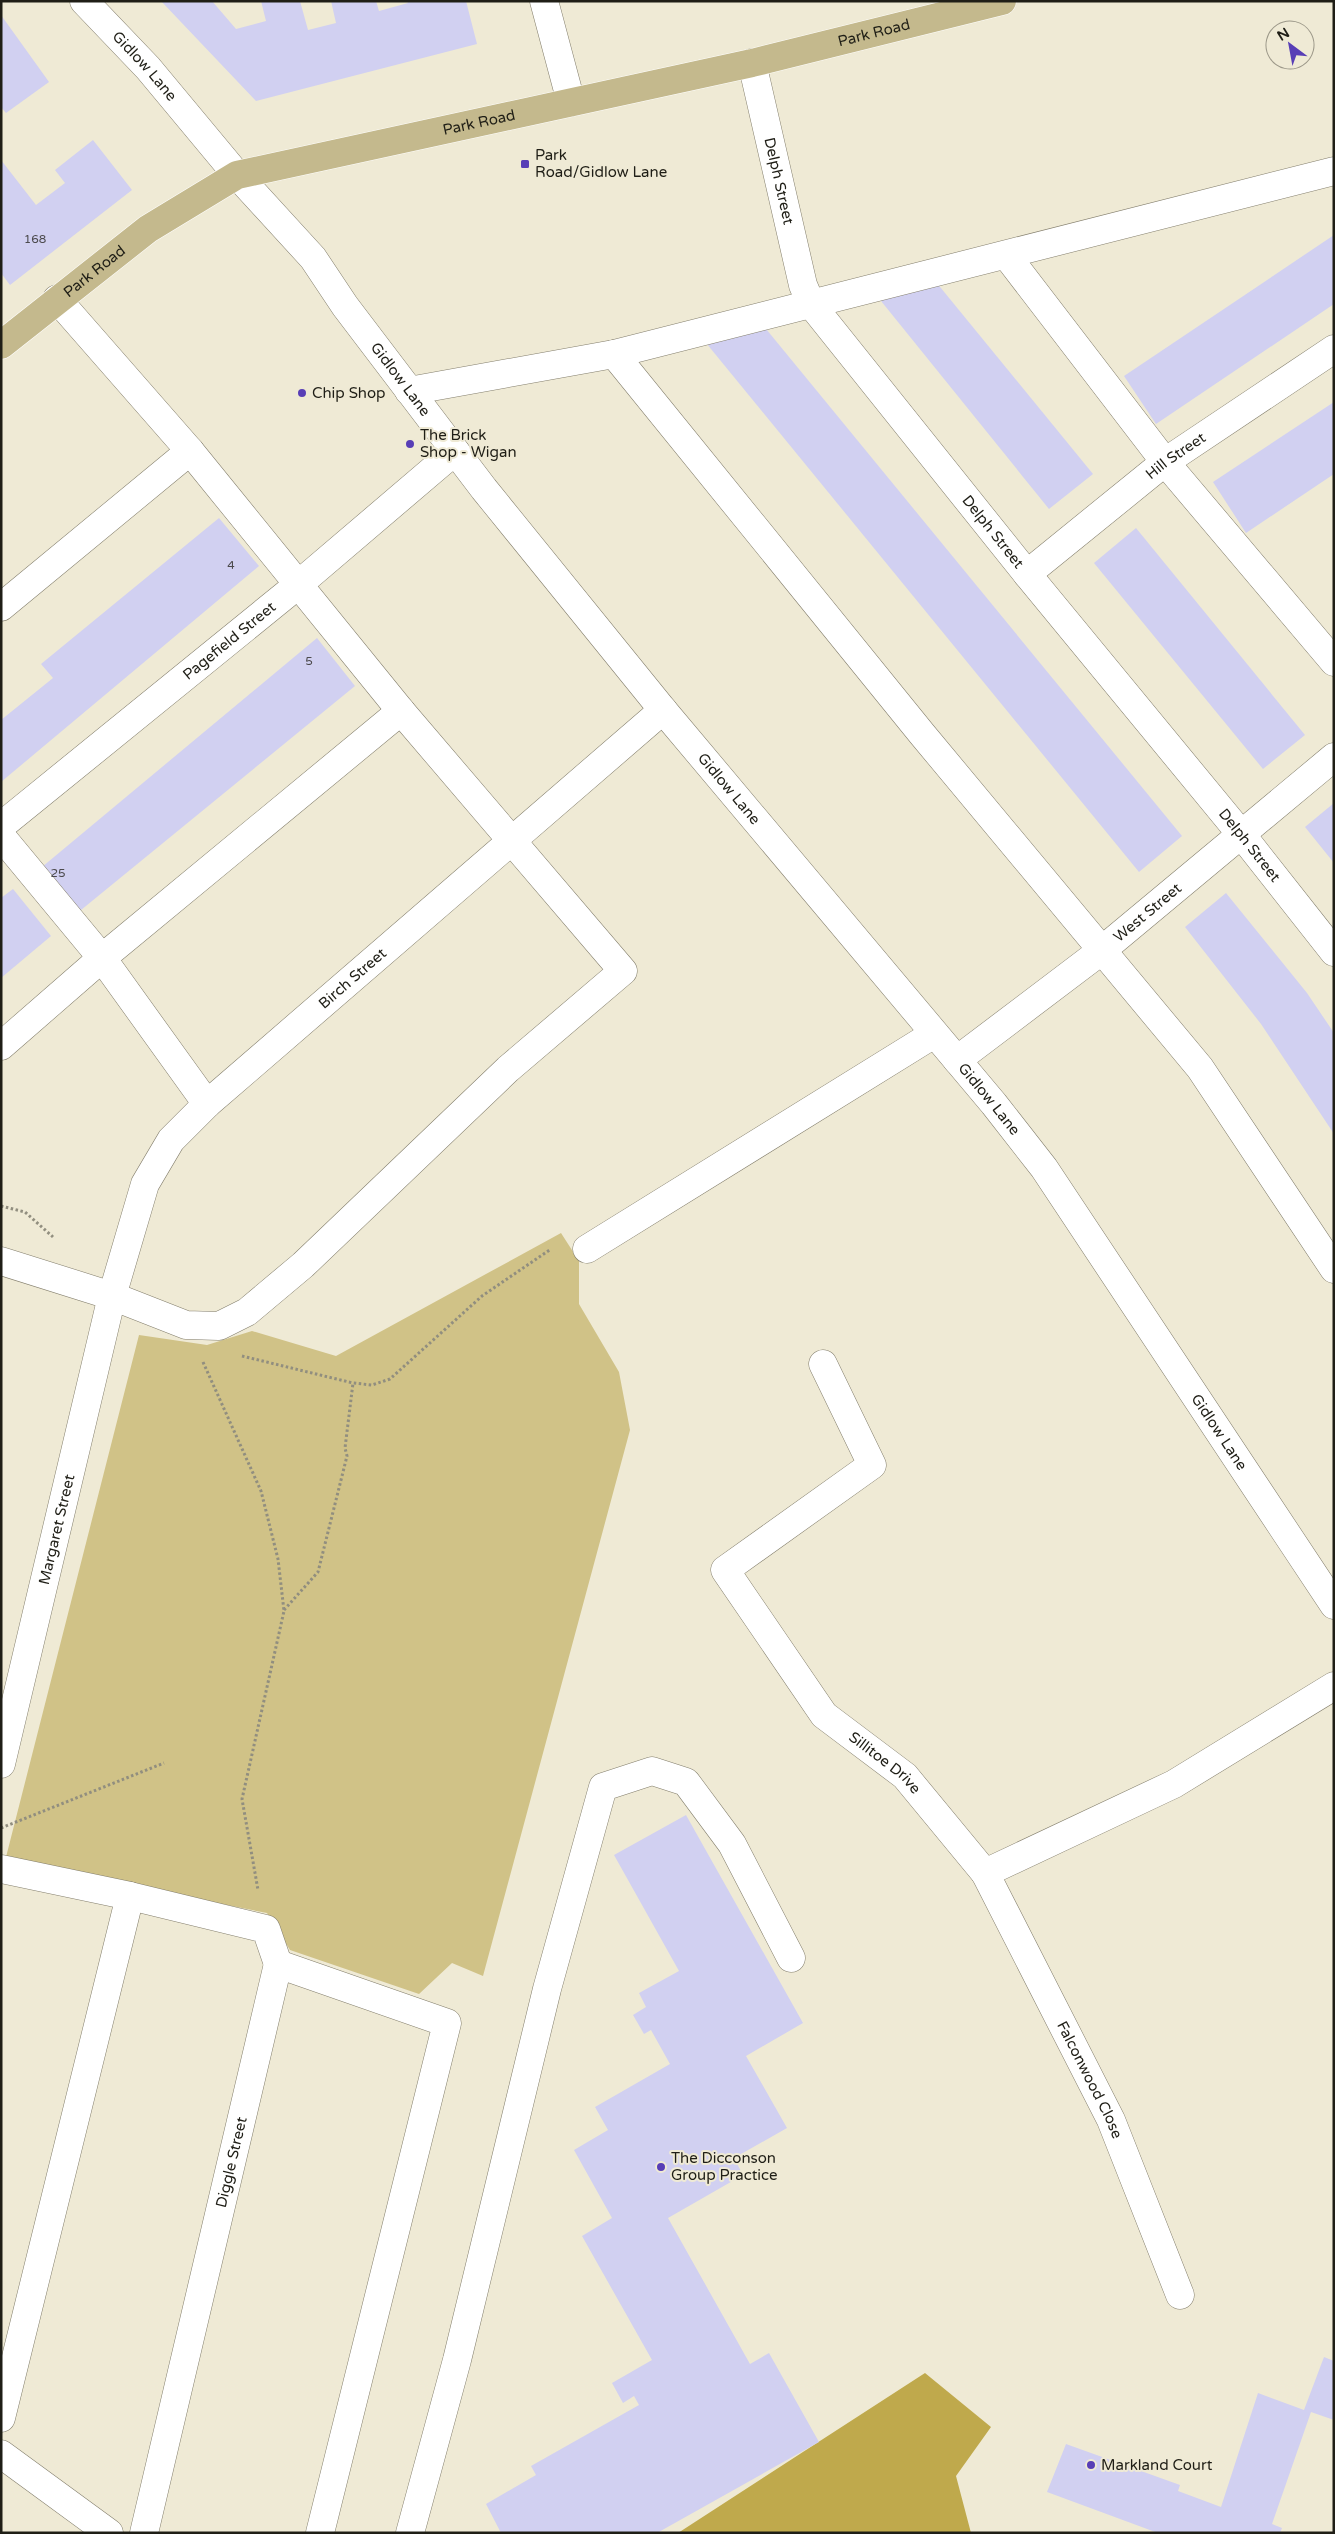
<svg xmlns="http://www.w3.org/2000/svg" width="1335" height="2534" font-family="'Varela Round',sans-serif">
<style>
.green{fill:#d0c287}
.forest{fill:#bfa94c}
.building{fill:#d1d0f1}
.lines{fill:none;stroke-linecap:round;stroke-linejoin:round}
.minor-casing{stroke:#837e6c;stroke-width:29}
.major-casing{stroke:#fff;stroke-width:29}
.path{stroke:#918e7f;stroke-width:3;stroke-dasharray:2.5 2.5;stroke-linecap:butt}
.minor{stroke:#fff;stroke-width:28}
.major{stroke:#c4b98d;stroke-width:28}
.poi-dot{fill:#583eb6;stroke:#efead5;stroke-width:2}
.labels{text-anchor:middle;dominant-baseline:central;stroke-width:4;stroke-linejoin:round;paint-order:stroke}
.number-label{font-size:12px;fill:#4c4a4d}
.street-label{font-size:15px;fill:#1f1e16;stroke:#efead5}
.poi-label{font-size:15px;fill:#1f1e16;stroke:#efead5;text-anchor:start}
</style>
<rect width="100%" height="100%" fill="#efead5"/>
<polygon class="green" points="561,1233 579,1261 579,1304 619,1372 630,1430 483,1976 452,1963 419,1994 290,1950 267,1913 5,1861 139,1335 207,1345 252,1331 336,1356"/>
<polygon class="forest" points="925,2373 991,2427 956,2476 971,2533 678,2533"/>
<g class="building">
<polygon points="161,1 212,1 236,29 266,21 261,1 300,1 308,30 336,23 331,1 376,1 379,11 408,3 407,1 466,1 477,44 256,101"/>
<polygon points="1,15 49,82 6,113 1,107"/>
<polygon points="93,140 132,190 10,285 1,273 1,160 36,205 65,183 55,170"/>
<polygon points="1334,235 1334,304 1156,424 1124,376"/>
<polygon points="936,282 1093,474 1049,509 877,296"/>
<polygon points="762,324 1182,836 1139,872 702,338"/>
<polygon points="1334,402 1334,474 1246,533 1213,482"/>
<polygon points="219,518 259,566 1,782 1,720 53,678 41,664"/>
<polygon points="1136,528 1305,735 1263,769 1094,563"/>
<polygon points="317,638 355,686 70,919 36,872"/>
<polygon points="1334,803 1334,863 1305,827"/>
<polygon points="13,889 51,936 1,978 1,898"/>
<polygon points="1226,893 1307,993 1334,1033 1334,1134 1261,1024 1185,927"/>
<polygon points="686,1815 803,2023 746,2056 787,2128 734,2158 743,2175 668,2218 750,2364 769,2353 819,2442 657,2533 501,2533 486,2504 536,2475 531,2466 639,2405 634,2396 623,2403 612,2383 652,2360 582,2236 612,2218 574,2150 608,2130 595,2107 670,2064 651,2030 644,2034 633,2015 646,2007 639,1993 679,1971 614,1855"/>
<polygon points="1324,2357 1334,2361 1334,2420 1311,2412 1272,2524 1282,2528 1280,2533 1158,2533 1047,2492 1066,2444 1180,2485 1178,2491 1221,2507 1258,2393 1304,2410"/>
</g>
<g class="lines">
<g class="minor-casing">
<g id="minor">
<path id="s1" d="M 84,1 L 148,68 L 237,175 L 313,258 L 345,306 L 484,489 L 663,710 L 994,1104 L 1044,1168 L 1334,1605"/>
<polyline points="544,1 571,102"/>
<path id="s2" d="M 752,63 L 803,285 L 811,304 L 1027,574 L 1241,834 L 1334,952"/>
<polyline points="1007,256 1165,462 1334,662"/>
<polyline points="614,354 922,734 1200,1068 1334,1269"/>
<polyline points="409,391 614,354 1334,171"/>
<path id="s3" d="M 1027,574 L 1165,462 L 1334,349"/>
<polyline points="1,607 190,451"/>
<path id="s4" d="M 1,826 L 299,584 L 455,451"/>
<polyline points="1,836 102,958 207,1104"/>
<polyline points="1,1046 102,958 401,711"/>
<path id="s5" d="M 957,1060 L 1101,951 L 1334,757"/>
<polyline points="587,1249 934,1034"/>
<polyline points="1,1261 112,1296 186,1325 219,1326 247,1312 303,1265 508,1069 623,971 401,711 190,451 57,299"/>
<path id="s6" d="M 823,1364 L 872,1465 L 725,1570 L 824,1715 L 905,1776 L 985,1873 L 1174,1784 L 1334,1686"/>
<path id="s7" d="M 1,1764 L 112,1296 L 145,1184 L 171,1140 L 207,1104 L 663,710"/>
<polyline points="1,1869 130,1896 266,1929 278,1964"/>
<path id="s8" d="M 985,1873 L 1111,2120 L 1180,2295"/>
<polyline points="1,2418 130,1896"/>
<polyline points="1,2454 109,2533"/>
<path id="s9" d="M 144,2533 L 278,1964 L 447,2023 L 320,2533"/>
<polyline points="410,2533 457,2360 547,1989 603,1787 652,1771 686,1782 732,1844 791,1958"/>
</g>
</g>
<g class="major-casing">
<g id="major">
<path id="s10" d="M 1,345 L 148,229 L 237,175 L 752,63 L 1002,1"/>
</g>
</g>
<g class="path">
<polyline points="1,1206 25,1212 53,1237"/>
<polyline points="242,1356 353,1383 372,1385 390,1379 482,1296 551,1249"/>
<polyline points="203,1362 261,1491 278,1559 284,1611 242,1799 258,1890"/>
<polyline points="284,1610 318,1572 347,1456 345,1448 353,1383"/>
<polyline points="1,1828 164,1763"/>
</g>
<use href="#minor" class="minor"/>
<use href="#major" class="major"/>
</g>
<g class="poi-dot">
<rect x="520" y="159" width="10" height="10" rx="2.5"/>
<circle cx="302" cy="393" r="5"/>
<circle cx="410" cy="444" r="5"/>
<circle cx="661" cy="2167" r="5"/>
<circle cx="1091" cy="2465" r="5"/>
</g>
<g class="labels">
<g class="number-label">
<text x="35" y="239">168</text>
<text x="231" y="565">4</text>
<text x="309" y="661">5</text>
<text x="58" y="873">25</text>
</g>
<g class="street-label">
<text stroke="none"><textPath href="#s10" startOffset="944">Park Road</textPath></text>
<text stroke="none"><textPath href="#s1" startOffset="89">Gidlow Lane</textPath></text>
<text stroke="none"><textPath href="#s10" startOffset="539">Park Road</textPath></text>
<text stroke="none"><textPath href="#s2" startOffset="121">Delph Street</textPath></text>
<text stroke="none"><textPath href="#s10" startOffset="119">Park Road</textPath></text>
<text stroke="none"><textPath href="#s1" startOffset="494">Gidlow Lane</textPath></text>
<text stroke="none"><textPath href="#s3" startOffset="190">Hill Street</textPath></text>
<text stroke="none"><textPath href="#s2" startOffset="540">Delph Street</textPath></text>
<text stroke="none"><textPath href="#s4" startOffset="294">Pagefield Street</textPath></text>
<text stroke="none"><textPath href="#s1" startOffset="1019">Gidlow Lane</textPath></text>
<text stroke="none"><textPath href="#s2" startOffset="945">Delph Street</textPath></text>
<text stroke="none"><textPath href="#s5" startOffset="241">West Street</textPath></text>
<text stroke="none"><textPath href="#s7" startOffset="892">Birch Street</textPath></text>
<text stroke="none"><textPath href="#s1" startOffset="1424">Gidlow Lane</textPath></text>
<text stroke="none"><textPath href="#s1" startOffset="1829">Gidlow Lane</textPath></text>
<text stroke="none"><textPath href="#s7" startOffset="241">Margaret Street</textPath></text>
<text stroke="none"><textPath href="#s6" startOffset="546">Sillitoe Drive</textPath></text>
<text stroke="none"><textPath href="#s8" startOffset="232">Falconwood Close</textPath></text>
<text stroke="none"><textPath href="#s9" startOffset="381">Diggle Street</textPath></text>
</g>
<g class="poi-label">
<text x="535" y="155">Park<tspan x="535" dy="17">Road/Gidlow Lane</tspan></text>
<text x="312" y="393">Chip Shop</text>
<text x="420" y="435">The Brick<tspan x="420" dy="17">Shop - Wigan</tspan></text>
<text x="671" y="2158">The Dicconson<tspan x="671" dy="17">Group Practice</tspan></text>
<text x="1101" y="2465">Markland Court</text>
</g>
</g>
<rect width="1335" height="2534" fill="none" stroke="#1f1e16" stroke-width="5"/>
<g transform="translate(1290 45) rotate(328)"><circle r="24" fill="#efead5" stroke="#9c9889"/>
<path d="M0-4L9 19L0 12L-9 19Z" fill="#583eb6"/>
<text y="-8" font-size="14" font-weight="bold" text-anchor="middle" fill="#1f1e16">N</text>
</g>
</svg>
